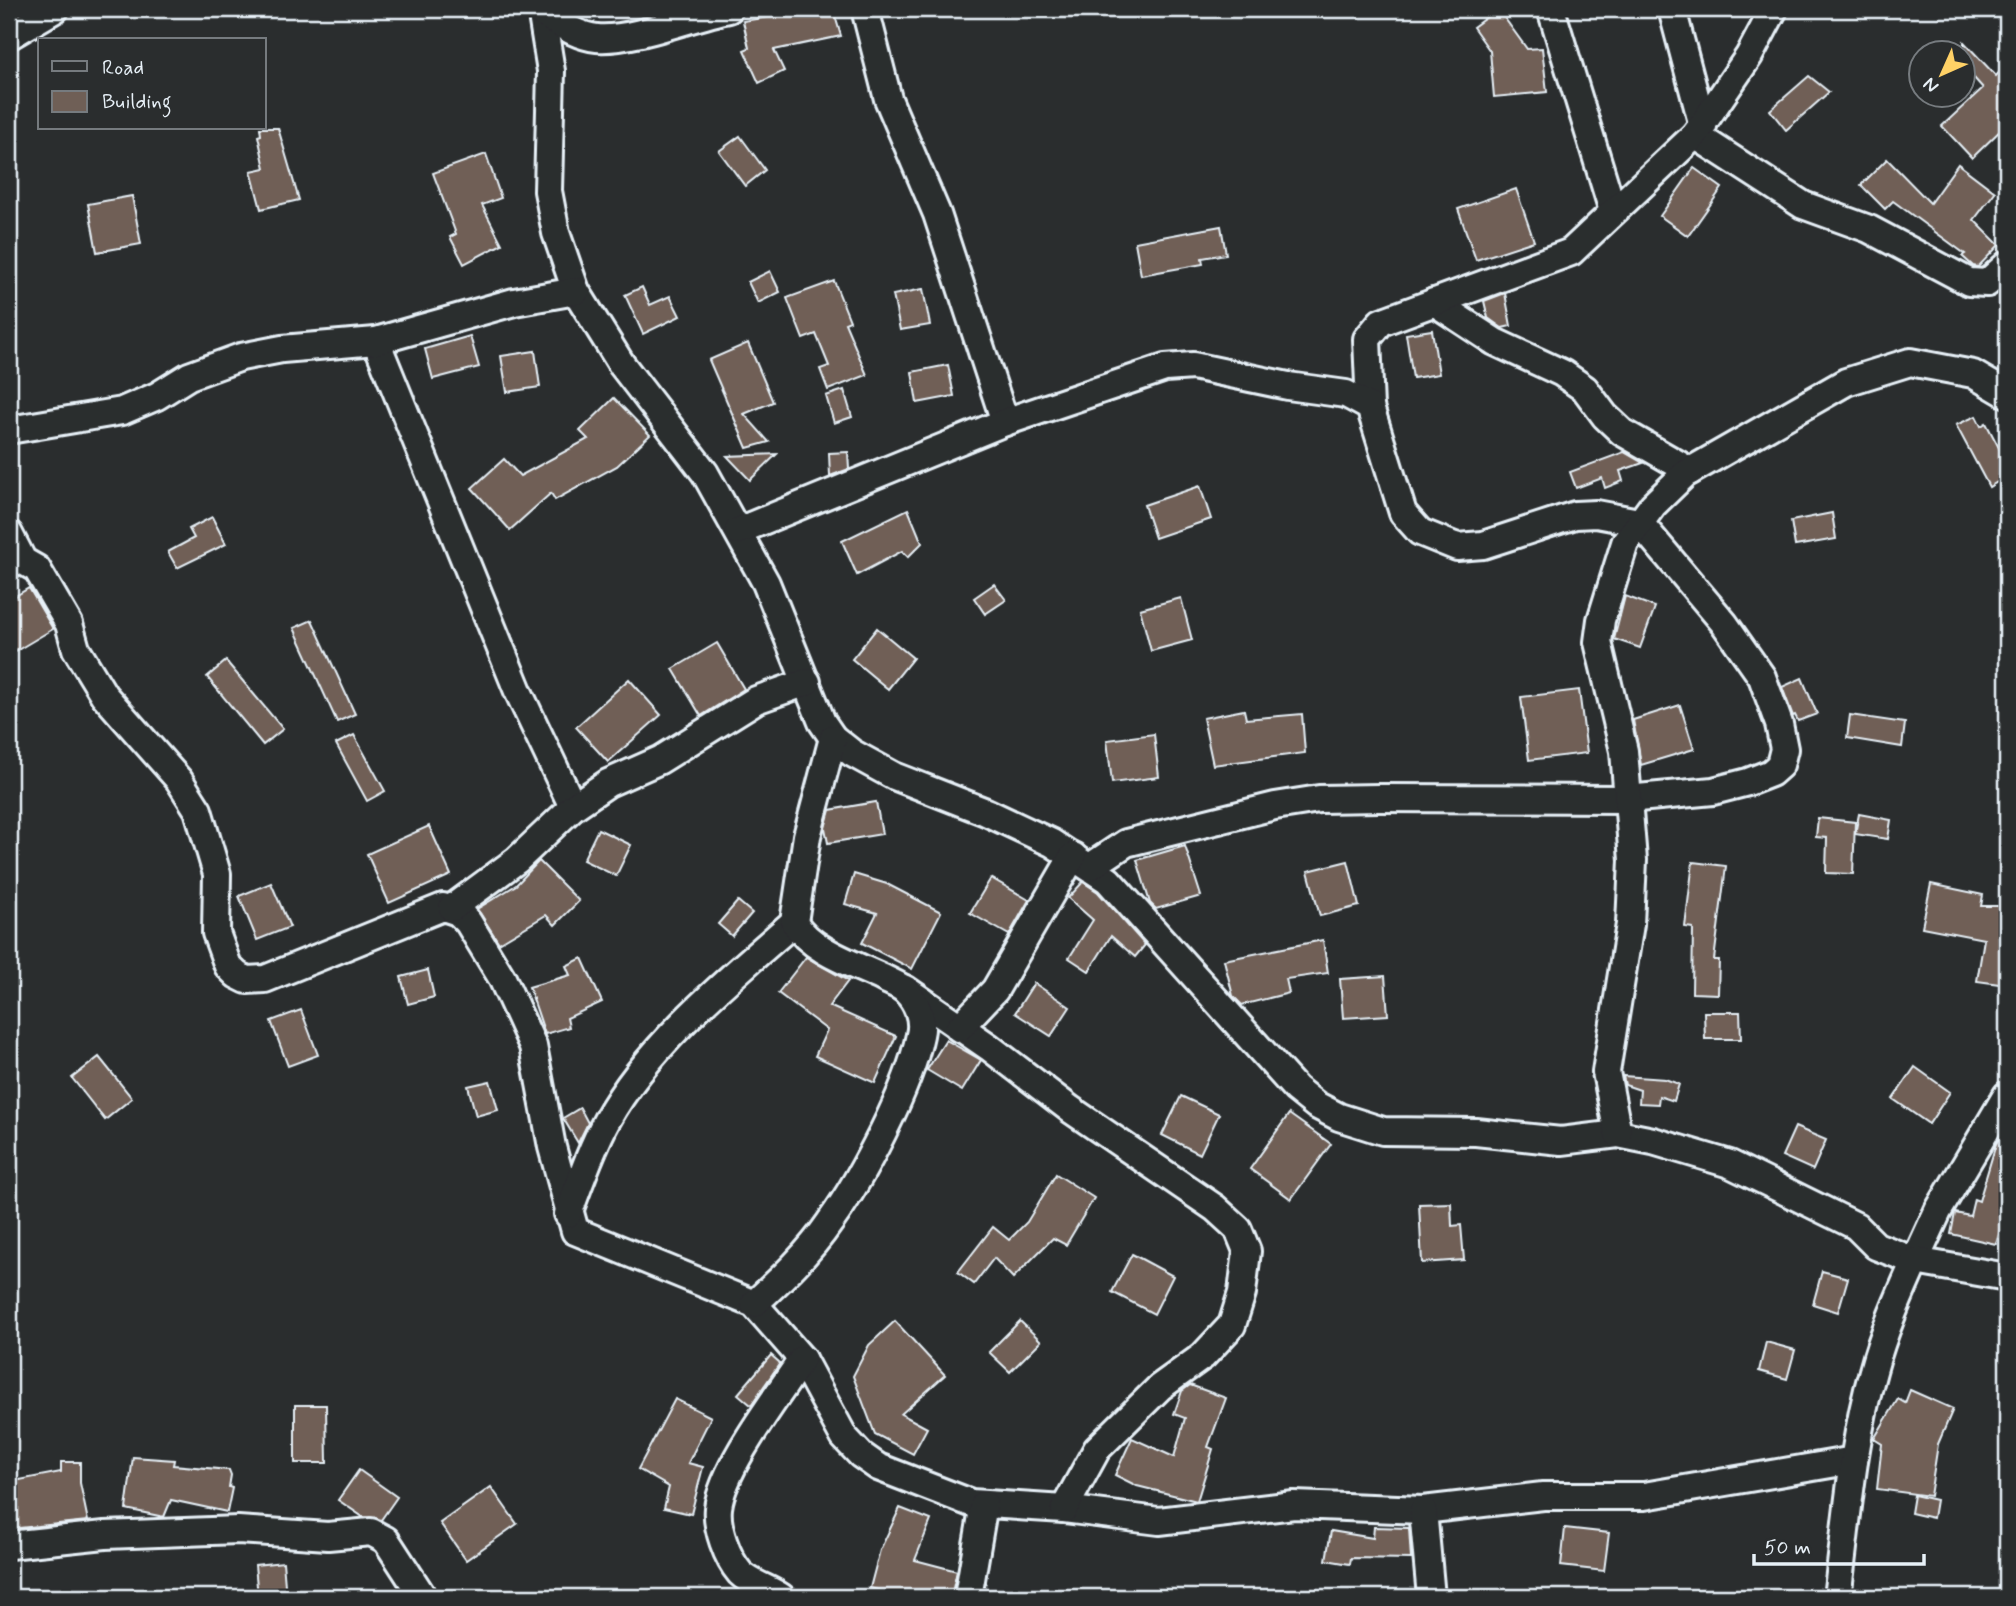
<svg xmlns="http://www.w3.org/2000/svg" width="2016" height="1606" font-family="Mynerve,sans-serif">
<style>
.building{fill:#6f5f56;stroke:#e8f1f8;stroke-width:2}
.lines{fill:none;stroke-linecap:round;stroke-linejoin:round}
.minor-casing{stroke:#e8f1f8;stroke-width:32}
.minor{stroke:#2a2d2e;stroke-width:26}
</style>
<rect width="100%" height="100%" fill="#2a2d2e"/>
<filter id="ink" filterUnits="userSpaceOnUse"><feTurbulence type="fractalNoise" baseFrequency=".0143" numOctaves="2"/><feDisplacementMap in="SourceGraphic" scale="14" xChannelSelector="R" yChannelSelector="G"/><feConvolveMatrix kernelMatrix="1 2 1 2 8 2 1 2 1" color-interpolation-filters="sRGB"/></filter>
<g filter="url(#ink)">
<g class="building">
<polygon points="822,9 833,9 841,36 774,50 784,71 759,83 744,50 749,48 743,21"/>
<polygon points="1498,9 1527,49 1542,48 1547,92 1494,97 1490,51 1473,27"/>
<polygon points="1964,42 1996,76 2007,64 2007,124 1972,158 1942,126 1983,88 1964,67"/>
<polygon points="1809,76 1829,92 1786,130 1770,110"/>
<polygon points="260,128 278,128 299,200 261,209 251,171 265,168 258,136 261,135"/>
<polygon points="740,136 765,170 745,186 719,151"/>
<polygon points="486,154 501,198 482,205 502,244 464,264 450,237 456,234 433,173"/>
<polygon points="1887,159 1930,203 1958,164 1995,192 1974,220 1999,245 1978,267 1973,266 1962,256 1965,254 1893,201 1885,209 1861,185"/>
<polygon points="1694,168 1722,188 1688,236 1660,216"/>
<polygon points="1516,189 1534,241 1476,260 1458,209"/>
<polygon points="132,196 141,244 97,252 88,204"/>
<polygon points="1221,226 1226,254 1202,258 1203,264 1141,275 1135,242"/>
<polygon points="770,271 780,292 758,303 748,282"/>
<polygon points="834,281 850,321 845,323 867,375 828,390 820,369 829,366 816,334 803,339 787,298"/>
<polygon points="642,287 650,305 670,296 680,316 643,334 625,295"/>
<polygon points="923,289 930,325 900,330 893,295"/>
<polygon points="1505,293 1511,326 1502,328 1488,318 1484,301"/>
<polygon points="1432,330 1439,374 1413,378 1406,334"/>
<polygon points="470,336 479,367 433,379 425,349"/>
<polygon points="748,343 773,402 744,414 769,442 747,448 709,360"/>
<polygon points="535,351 540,387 507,392 501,356"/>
<polygon points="948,365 954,396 917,403 912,372"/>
<polygon points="844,390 852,417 834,423 826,396"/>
<polygon points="614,398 650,435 617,466 555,500 551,493 510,530 472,488 504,459 520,476 588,439 580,431"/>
<polygon points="1976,416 1981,426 1986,423 2007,463 2007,476 1989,487 1956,425"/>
<polygon points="848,452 849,469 830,476 829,453"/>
<polygon points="1624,452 1643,463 1620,471 1623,481 1605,488 1602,478 1576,488 1570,472"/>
<polygon points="777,454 750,480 727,456"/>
<polygon points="1200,486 1211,519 1155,538 1144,505"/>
<polygon points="908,509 922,543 908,557 902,551 857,575 842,541"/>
<polygon points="1832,513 1836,539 1795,546 1791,521"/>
<polygon points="212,517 226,544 177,568 168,552 194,538 189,529"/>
<polygon points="994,584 1006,600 985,614 974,598"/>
<polygon points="29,588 53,629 16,651 9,639 9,600"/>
<polygon points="1625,596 1655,607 1640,648 1614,639"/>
<polygon points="1181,598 1192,640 1151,651 1140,609"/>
<polygon points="312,620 355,714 337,722 294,628"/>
<polygon points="877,628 913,658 888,689 852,659"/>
<polygon points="717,643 744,689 701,716 673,669"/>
<polygon points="226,661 283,729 263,745 207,677"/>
<polygon points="1802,678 1817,714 1798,721 1795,715 1793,716 1782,687"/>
<polygon points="629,679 661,715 608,762 576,727"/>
<polygon points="1579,690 1587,753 1529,760 1521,697"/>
<polygon points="1680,705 1694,749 1641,765 1633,720"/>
<polygon points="1244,710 1246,719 1302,714 1305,753 1213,765 1203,718"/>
<polygon points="1850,715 1905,723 1902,747 1847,738"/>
<polygon points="1154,734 1159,777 1112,783 1107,740"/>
<polygon points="354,735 385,791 367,801 336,744"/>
<polygon points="876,802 882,834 828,843 825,828 830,810"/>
<polygon points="1859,814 1891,820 1888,839 1855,834"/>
<polygon points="1818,818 1855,822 1853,874 1826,873 1827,838 1816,837"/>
<polygon points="429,826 451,875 389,903 367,854"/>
<polygon points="598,829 631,845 616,876 583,860"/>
<polygon points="1185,846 1201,896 1156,909 1150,903 1137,860"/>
<polygon points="539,861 579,901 555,925 546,915 499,943 477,909 516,885"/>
<polygon points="1348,861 1359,906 1320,916 1308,871"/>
<polygon points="1693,862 1726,866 1714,960 1719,960 1718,994 1692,993 1693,928 1685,927"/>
<polygon points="854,874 887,884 941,912 912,969 862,943 877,913 845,904"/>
<polygon points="991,878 1029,900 1009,935 970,913"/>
<polygon points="1083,882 1098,892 1145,945 1135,957 1111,936 1089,971 1069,958 1093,920 1068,898"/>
<polygon points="271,883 290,927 257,940 239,896"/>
<polygon points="1931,884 1983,895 1981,906 2007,906 2007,985 1977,981 1984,939 1922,927"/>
<polygon points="738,901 752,913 732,936 718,924"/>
<polygon points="1323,940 1328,973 1286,979 1289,993 1242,1005 1233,996 1224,960"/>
<polygon points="806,957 848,981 829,1006 896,1036 875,1083 815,1056 827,1030 778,993"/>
<polygon points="582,958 602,1002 567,1018 569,1027 545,1034 529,987 570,975 566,966"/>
<polygon points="428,970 434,997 408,1004 401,977"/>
<polygon points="1385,976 1388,1015 1343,1018 1340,979"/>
<polygon points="1034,983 1070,1007 1051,1036 1015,1013"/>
<polygon points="301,1010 318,1055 288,1066 271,1021"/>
<polygon points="1704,1012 1740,1012 1741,1039 1705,1039"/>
<polygon points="946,1040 981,1060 962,1091 927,1070"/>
<polygon points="99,1057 132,1098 105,1120 72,1078"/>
<polygon points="1915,1067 1950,1092 1929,1124 1893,1099"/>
<polygon points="1623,1076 1665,1079 1679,1084 1674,1101 1659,1096 1658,1104 1639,1103 1640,1090 1625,1085"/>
<polygon points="490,1081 498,1110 476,1116 468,1086"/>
<polygon points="1181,1096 1219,1114 1200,1154 1162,1135"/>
<polygon points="580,1108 588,1123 578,1143 563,1118"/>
<polygon points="1289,1114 1331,1144 1291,1199 1250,1169"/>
<polygon points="2007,1125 2007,1208 1996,1244 1951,1234 1955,1213 1970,1216 1974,1199 1979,1201 1996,1144"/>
<polygon points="1795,1127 1826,1140 1813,1170 1782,1156"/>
<polygon points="1056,1174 1094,1198 1066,1245 1053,1238 1013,1278 994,1258 974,1284 958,1272 993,1227 1009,1240 1027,1222"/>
<polygon points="1451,1203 1452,1226 1461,1225 1464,1260 1422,1263 1419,1204"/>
<polygon points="1132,1254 1173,1276 1154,1314 1112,1292"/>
<polygon points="1822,1271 1848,1278 1838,1312 1813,1304"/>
<polygon points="895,1321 945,1375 901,1414 927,1428 913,1454 875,1434 853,1376 869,1345"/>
<polygon points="1020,1321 1041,1341 1010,1372 989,1352"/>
<polygon points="1766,1342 1795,1350 1787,1379 1759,1371"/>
<polygon points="771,1355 780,1363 751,1405 738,1394"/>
<polygon points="1190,1385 1226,1398 1208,1447 1213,1449 1197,1501 1137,1486 1115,1475 1132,1438 1174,1457 1185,1418 1174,1414 1182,1391"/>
<polygon points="1910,1390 1953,1409 1938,1444 1930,1496 1877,1489 1882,1444 1874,1439 1898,1399 1905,1403"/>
<polygon points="675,1399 711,1417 688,1463 703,1467 691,1514 664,1508 669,1487 638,1469"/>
<polygon points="295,1405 326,1405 327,1463 295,1463"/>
<polygon points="133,1457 174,1460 173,1465 229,1470 231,1475 229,1487 232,1488 227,1512 171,1500 164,1517 126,1509"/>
<polygon points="61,1462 80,1462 80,1483 88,1521 9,1529 9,1482 61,1472"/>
<polygon points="359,1470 397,1497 381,1520 363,1517 338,1500"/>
<polygon points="491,1487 517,1524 466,1560 440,1523"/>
<polygon points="1914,1495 1936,1500 1933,1518 1911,1513"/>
<polygon points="900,1508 931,1520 915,1560 957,1571 951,1597 904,1597 870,1588 880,1550"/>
<polygon points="1374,1527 1409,1528 1411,1559 1351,1558 1350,1564 1326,1560 1331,1531 1373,1538"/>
<polygon points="1565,1528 1609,1533 1604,1571 1561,1566"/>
<polygon points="283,1562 286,1597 258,1597 255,1565"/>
</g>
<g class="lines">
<g class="minor-casing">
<g id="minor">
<polyline points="541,9 551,71 548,191 556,233 576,291 622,365 705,473 766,583 822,722 833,738 852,753 894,776 986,812 1052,843 1108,880 1296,1089 1316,1105 1339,1117 1383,1131 1476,1132 1561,1141 1618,1134 1653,1141 1730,1164 1856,1226 1876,1246 1915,1261 1938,1211 2007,1095"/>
<polyline points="865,9 888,99 937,214 1005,422"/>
<polyline points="1551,9 1613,211"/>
<polyline points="1672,9 1703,126"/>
<path d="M 543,14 C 560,24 577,36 597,38 C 633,41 692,16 729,9"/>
<polyline points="9,36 55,9"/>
<polyline points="1695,135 1803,205 1869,229 1969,282 1987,283 2007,265"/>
<polyline points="1434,302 1495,342 1562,373 1585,389 1605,416 1622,432 1690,471"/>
<polyline points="376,341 518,691 573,807"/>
<polyline points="1370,407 1367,339 1381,322 1571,252 1695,135 1749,56 1774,9"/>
<polyline points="9,430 122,411 157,396 189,376 241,357 282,349 376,341 514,302 576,291"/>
<polyline points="738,531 1005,422 1165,368 1193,366 1288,386 1346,394 1370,407 1403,513 1420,532 1457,547 1483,545 1575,515 1596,514 1639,522 1724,623 1762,677 1779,724 1784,749 1780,765 1771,773 1748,782 1713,791 1627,799 1379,798 1319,799 1275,806 1126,843 1090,867"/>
<polyline points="9,534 23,561 37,569 69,624 76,649 104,695 179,780 198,810 217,874 216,933 228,966 237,975 247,980 265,979 443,907 458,912 468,922 502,978 533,1046 552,1147 575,1231 754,1304 802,1359 844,1437 861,1455 878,1467 971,1503 1064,1509 1159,1521 1294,1505 1423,1510 1543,1496 1644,1496 1854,1460"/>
<polyline points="452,908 517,860 573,807 608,783 660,760 756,700 807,682"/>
<polyline points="905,989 989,1047 1070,1109 1215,1208 1238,1229 1247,1251 1242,1293 1232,1325 1203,1356 1160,1387 1097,1449 1064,1509"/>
<polyline points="959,1028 995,990 1073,856"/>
<polyline points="1618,1134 1606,1072 1630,924 1633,860 1624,751 1598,642 1601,620 1625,543 1653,505 1685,474 1846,382 1910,362 1973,374 2007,394"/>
<path d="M 568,1214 C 580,1182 591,1149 607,1120 C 649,1044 730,978 794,922"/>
<path d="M 754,1304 C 781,1279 809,1253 830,1222 C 862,1178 909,1088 920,1035 C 924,1019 917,1002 906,991 C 900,985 890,982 883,978 C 854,964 811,951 794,922 L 807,836 L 833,738"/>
<polyline points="1423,1510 1431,1597"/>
<polyline points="9,1545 105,1535 238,1530 328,1536 371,1532 386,1540 423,1597"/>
<path d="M 781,1597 C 768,1588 751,1584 740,1573 C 727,1558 716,1527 718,1508 C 723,1466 778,1396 802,1359"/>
<polyline points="968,1597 984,1504"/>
<path d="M 1837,1597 C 1847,1522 1852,1444 1873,1371 C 1883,1333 1899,1297 1915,1261 L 2007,1277"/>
</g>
</g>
<use href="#minor" class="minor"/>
</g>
</g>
<rect width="2016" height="1606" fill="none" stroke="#2a2d2e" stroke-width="35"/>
<rect x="18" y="18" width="1981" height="1571" fill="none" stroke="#e8f1f8" stroke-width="2.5" filter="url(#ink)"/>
<rect x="38" y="38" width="228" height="91" fill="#2a2d2e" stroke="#767b7f" stroke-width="2"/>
<rect x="52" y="61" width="35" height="10" fill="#2a2d2e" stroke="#767b7f" stroke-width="2"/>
<text x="102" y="74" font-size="21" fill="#e8f1f8">Road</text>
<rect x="52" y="91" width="35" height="21" fill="#6f5f56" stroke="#767b7f" stroke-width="2"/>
<text x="102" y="108" font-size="21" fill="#e8f1f8">Building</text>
<g transform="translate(1942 74) rotate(225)"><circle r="33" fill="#2a2d2e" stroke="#767b7f" stroke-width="2"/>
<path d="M0-5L12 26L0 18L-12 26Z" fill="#ffd166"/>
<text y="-10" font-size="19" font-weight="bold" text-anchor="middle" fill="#e8f1f8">N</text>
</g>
<path d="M1754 1554v10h170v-10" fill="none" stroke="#e8f1f8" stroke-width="3.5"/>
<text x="1764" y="1554" font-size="21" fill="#e8f1f8" stroke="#2a2d2e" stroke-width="5" paint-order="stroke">50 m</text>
</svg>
